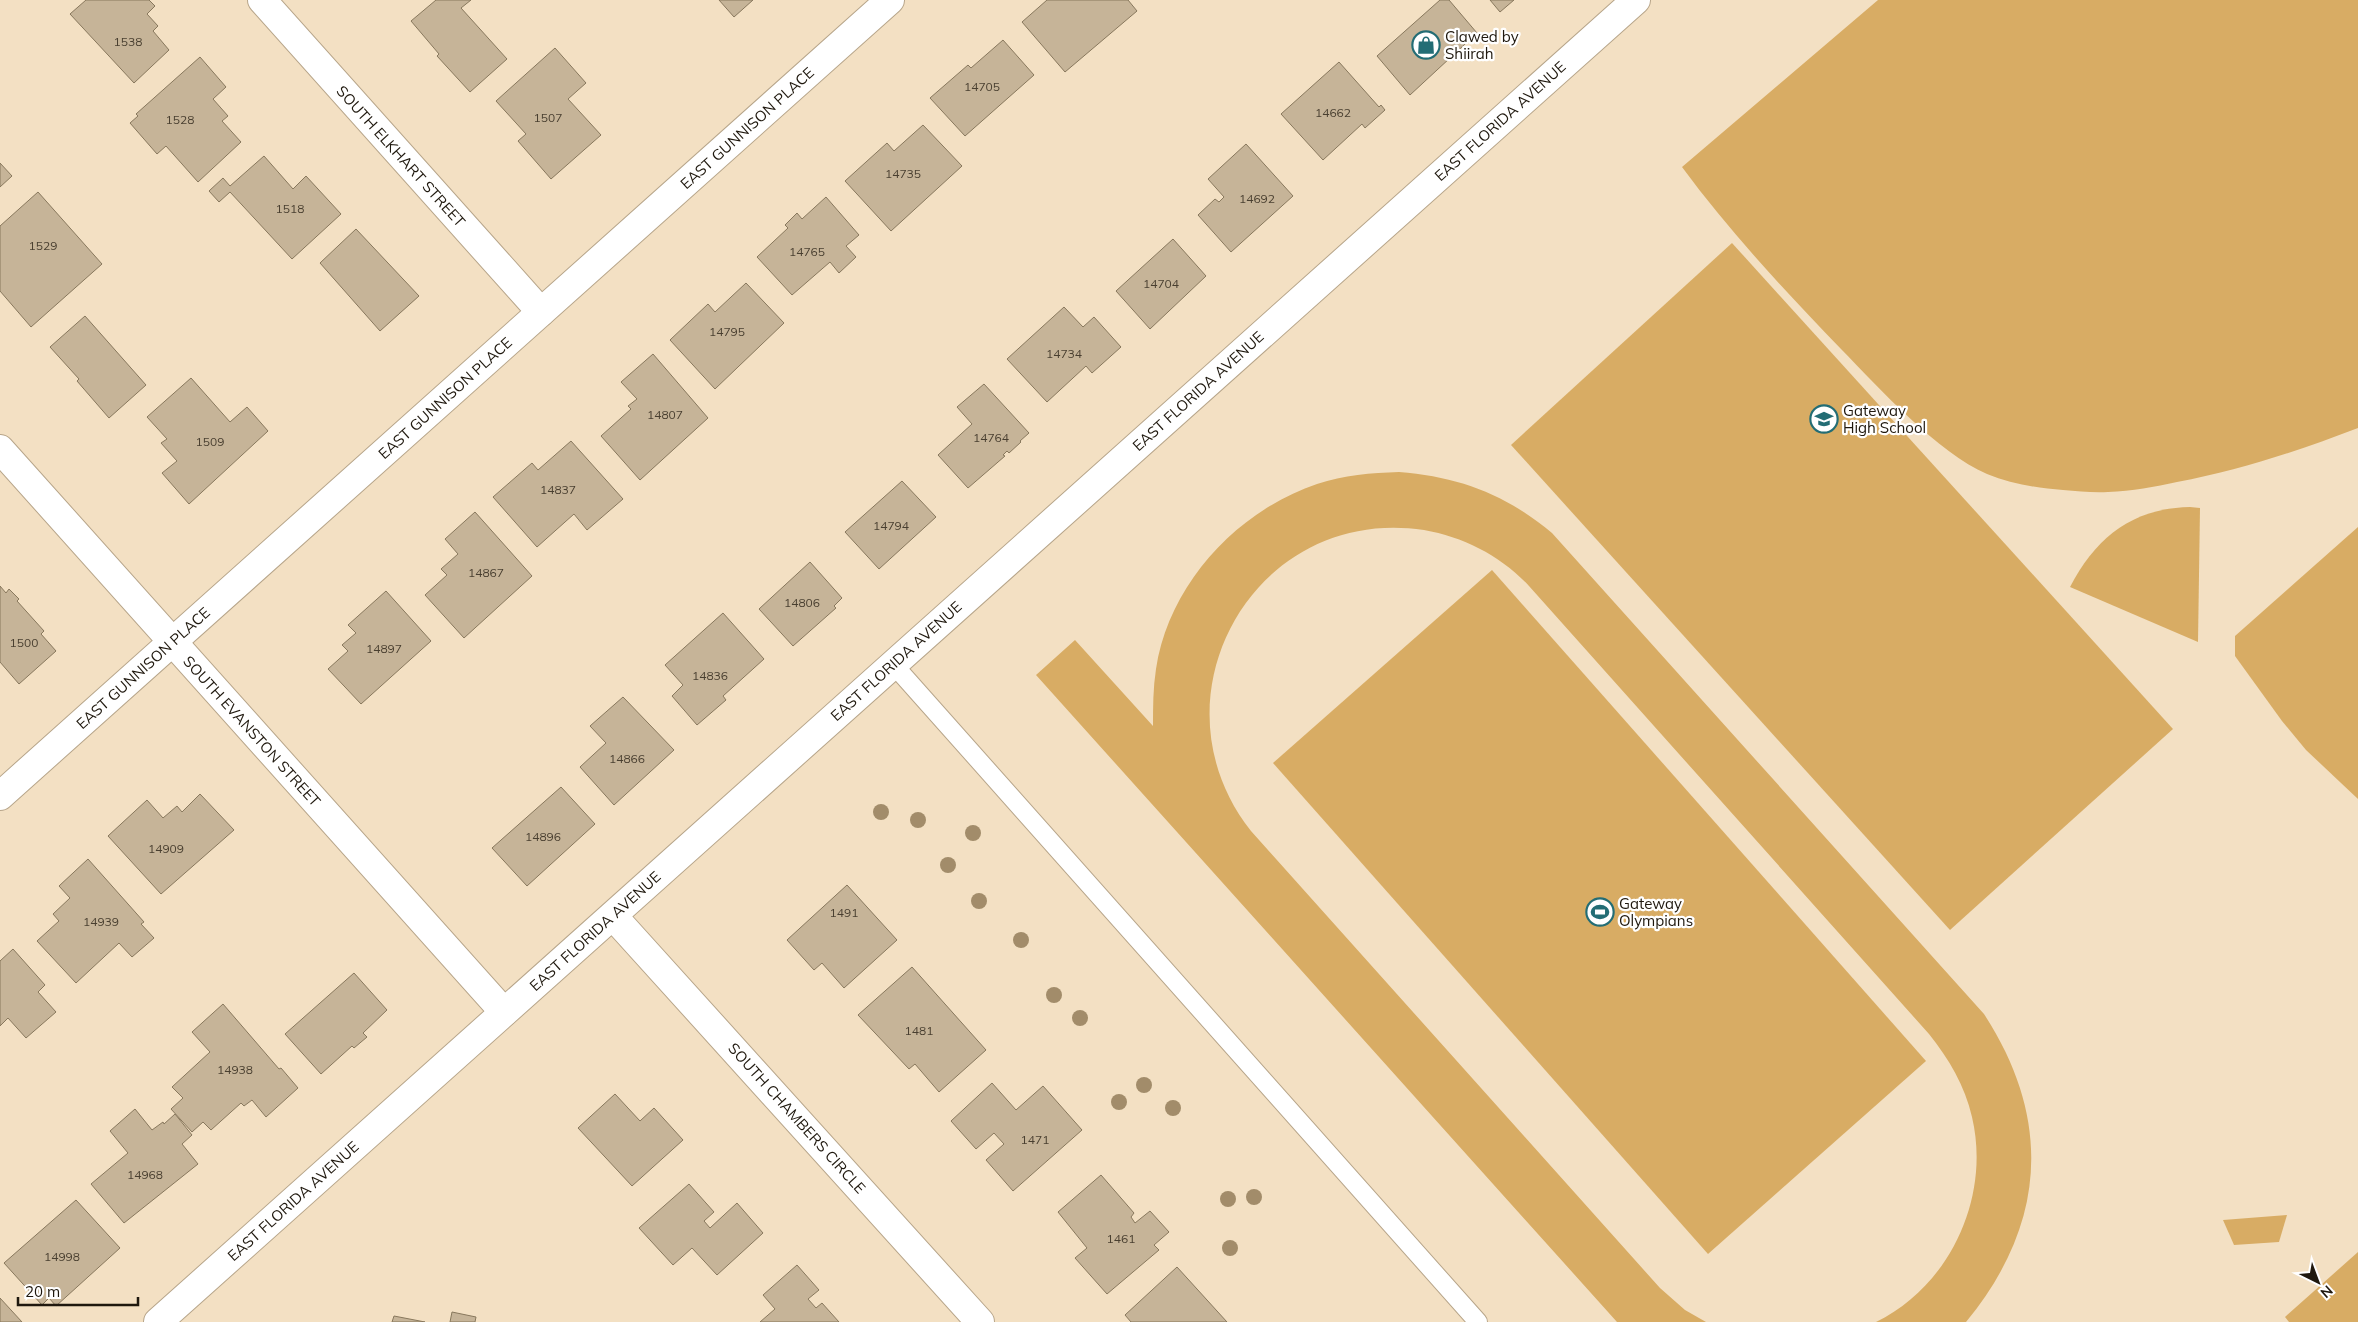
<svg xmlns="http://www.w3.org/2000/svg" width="2358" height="1322" font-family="Mulish,sans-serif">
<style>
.green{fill:#d8ac64}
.building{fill:#c6b498;stroke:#88785d}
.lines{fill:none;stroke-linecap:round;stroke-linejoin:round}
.lane-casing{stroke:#b7a58a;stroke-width:20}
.street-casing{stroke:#b7a58a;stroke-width:30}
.secondary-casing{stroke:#b7a58a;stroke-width:30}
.lane{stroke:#fff;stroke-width:18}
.street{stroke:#fff;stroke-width:28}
.secondary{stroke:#fff;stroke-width:28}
.tree{fill:#a28c6a}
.labels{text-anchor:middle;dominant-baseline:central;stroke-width:4.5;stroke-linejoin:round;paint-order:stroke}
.number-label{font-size:12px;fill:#493f30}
.poi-label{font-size:15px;fill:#1f180e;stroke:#fff;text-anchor:start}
.street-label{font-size:15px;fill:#1f180e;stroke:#fff}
</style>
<rect width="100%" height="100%" fill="#f3e0c3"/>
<g class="green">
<path d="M 1878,0 L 2358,0 L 2358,428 C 2298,451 2240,470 2177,482 C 2155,487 2132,491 2108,492 C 2093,493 2078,491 2063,490 C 2038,488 2011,484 1987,474 C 1938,453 1879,388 1841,349 C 1785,291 1730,232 1682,167 Z"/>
<polygon points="1732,243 2173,729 1950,930 1511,445"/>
<path d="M 1399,472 C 1460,477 1505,494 1552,533 L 1984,1014 C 2053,1120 2046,1225 1966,1322 L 1876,1322 C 1950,1286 1991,1197 1972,1117 C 1965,1086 1949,1059 1929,1034 L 1529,586 C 1501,556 1464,537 1424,530 C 1254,504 1146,698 1251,831 L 1660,1288 L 1685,1310 L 1706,1322 L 1617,1322 L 1036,675 L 1075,640 L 1153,726 C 1153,707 1153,688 1156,669 C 1169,584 1237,511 1317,484 C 1344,475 1371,473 1399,472 Z"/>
<path d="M 2190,507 L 2200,508 L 2198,642 L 2070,587 C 2096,537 2133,508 2190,507 Z"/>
<polygon points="2358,527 2358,799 2306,750 2282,721 2235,656 2235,636"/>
<polygon points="1492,570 1926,1061 1708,1254 1273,763"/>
<polygon points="2287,1215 2279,1242 2234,1245 2223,1220"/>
<polygon points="2358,1252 2358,1322 2289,1322 2285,1317"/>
</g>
<g class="building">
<polygon points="86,0 149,0 155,6 147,14 158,26 153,31 169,50 134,83 70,14"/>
<polygon points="436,0 471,0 461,8 507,59 470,92 437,56 439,54 411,21"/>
<polygon points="719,0 753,0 734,17"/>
<polygon points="1047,0 1128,0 1137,11 1065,72 1022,22"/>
<polygon points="1440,0 1449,0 1477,33 1410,95 1377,56"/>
<polygon points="1490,0 1514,0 1500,12"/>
<polygon points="1003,40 1034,75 965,136 930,98 968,65 971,68"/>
<polygon points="555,48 586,83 568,99 601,135 551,179 518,141 526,134 496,101"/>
<polygon points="200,57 226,87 213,99 228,116 222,121 241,142 198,182 166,146 157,154 130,123 138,116 136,114"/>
<polygon points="1339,62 1379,107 1381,105 1385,110 1365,128 1362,124 1323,160 1281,114"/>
<polygon points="923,125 962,166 891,231 845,181 887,143 894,151"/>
<polygon points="1246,144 1293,196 1231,252 1198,215 1215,199 1219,202 1224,197 1208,179"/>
<polygon points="264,156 293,189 306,176 341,214 292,259 230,192 219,202 209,191 223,178 230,186"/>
<polygon points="0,163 12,176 0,187"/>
<polygon points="38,192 102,264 31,327 0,291 0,226"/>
<polygon points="826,197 859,235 846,246 856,257 839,273 830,262 792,295 757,257 788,228 785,225 797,213 802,219"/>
<polygon points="356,229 419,296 380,331 320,263"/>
<polygon points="1173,239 1206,276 1150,329 1116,291"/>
<polygon points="746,283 784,323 715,389 670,340 708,304 715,312"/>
<polygon points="1064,307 1083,327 1094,317 1121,347 1092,373 1086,366 1047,402 1007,359"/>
<polygon points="85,316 146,385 109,418 77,381 79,379 50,347"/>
<polygon points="653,354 708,418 640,480 601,436 631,409 628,406 637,399 621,382"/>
<polygon points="191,378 230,422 247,407 268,431 189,504 162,473 177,461 161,443 167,439 147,417"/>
<polygon points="984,384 1029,433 1020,441 1021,442 1009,453 1007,451 1003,455 1005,456 968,488 938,455 972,424 957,407"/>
<polygon points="571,441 623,499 587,530 574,514 537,547 493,497 532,463 538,470"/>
<polygon points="902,481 936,517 879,569 845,532"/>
<polygon points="475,512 532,576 464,638 425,595 447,575 441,569 458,554 445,539"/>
<polygon points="810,562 842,598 834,606 836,608 793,646 759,609"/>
<polygon points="0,586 6,593 9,589 19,599 17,601 44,631 41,634 56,651 19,684 0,662"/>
<polygon points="386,591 431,641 361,704 328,669 348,651 342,645 356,633 348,625"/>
<polygon points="723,613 764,659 723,696 726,700 697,725 672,696 683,685 665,665"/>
<polygon points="623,697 674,750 614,805 580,767 606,743 590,726"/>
<polygon points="561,787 595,824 527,886 492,848"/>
<polygon points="200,794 234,830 161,894 108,836 147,800 163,818 177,806 182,812"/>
<polygon points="88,859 144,922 141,924 154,938 132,957 119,943 76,983 37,941 59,921 53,914 70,898 59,886"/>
<polygon points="847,885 897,940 844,988 822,963 814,970 787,940"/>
<polygon points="13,949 45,985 38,992 56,1012 26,1038 8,1018 0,1026 0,961"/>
<polygon points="912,967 986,1050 939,1092 915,1064 909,1069 858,1015"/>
<polygon points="354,973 387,1010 363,1033 367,1037 354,1048 352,1046 321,1074 285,1034"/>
<polygon points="223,1004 279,1069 281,1068 298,1088 266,1117 252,1100 244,1106 241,1103 211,1130 203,1122 192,1132 171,1109 183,1098 172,1087 210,1052 192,1032"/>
<polygon points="992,1083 1016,1110 1043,1086 1082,1130 1013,1191 986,1160 1004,1144 994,1133 976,1149 951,1121"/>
<polygon points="615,1094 640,1121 654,1108 683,1140 632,1186 578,1128"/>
<polygon points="135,1109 152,1130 163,1122 164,1124 175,1114 192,1135 182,1144 198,1164 124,1223 91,1184 128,1153 110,1131"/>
<polygon points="1101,1175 1134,1213 1131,1217 1135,1223 1150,1211 1169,1232 1154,1245 1159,1250 1107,1294 1075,1258 1087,1248 1058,1212"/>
<polygon points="689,1184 714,1212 704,1221 710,1228 737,1203 763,1233 717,1275 692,1248 673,1265 639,1228"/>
<polygon points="76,1200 120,1248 56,1306 49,1298 42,1305 4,1263"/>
<polygon points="797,1265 819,1290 808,1299 816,1308 822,1303 839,1322 760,1322 775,1309 763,1295"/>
<polygon points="1177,1267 1227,1322 1131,1322 1125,1315"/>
<polygon points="0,1298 22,1322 0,1322"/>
<polygon points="452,1312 476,1317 475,1322 450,1322"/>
<polygon points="394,1316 425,1322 392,1322"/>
</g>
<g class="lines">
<g class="lane-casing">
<polyline id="lane" points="893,664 1478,1322"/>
</g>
<g class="street-casing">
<g id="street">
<polyline points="262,0 541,312"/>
<polyline points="0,449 504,1012"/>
<polyline points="0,796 890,0"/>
<polyline points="613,916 980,1322"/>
</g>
</g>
<g class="secondary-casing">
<polyline id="secondary" points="158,1322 1636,0"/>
</g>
<use href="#lane" class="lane"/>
<use href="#street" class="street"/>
<use href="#secondary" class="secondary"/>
</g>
<g class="tree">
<circle cx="881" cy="812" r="8"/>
<circle cx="918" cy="820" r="8"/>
<circle cx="973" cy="833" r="8"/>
<circle cx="948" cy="865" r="8"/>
<circle cx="979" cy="901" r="8"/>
<circle cx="1021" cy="940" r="8"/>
<circle cx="1054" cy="995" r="8"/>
<circle cx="1080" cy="1018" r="8"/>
<circle cx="1144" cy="1085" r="8"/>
<circle cx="1119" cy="1102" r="8"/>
<circle cx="1173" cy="1108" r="8"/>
<circle cx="1254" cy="1197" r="8"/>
<circle cx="1228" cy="1199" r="8"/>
<circle cx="1230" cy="1248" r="8"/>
</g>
<defs>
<g id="shop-ring" transform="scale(1.4375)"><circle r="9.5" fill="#fff" stroke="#236d75" stroke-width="1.5"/><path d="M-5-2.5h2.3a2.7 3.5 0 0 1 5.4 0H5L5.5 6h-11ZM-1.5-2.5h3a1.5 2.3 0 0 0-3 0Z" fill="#236d75"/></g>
<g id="school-ring" transform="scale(1.4375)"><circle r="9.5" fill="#fff" stroke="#236d75" stroke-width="1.5"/><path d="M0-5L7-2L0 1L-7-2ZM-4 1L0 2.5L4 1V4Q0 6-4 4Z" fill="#236d75"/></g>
<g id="stadium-ring" transform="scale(1.4375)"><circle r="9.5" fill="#fff" stroke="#236d75" stroke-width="1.5"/><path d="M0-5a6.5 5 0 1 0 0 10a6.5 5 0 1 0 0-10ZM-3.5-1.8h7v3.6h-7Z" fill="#236d75"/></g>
</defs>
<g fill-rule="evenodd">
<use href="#shop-ring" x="1426" y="45"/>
<use href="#school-ring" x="1824" y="419"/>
<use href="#stadium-ring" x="1600" y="912"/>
</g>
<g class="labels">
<g class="number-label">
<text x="128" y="41">1538</text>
<text x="982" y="86">14705</text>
<text x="1333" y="112">14662</text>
<text x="548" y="117">1507</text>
<text x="180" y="119">1528</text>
<text x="903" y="173">14735</text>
<text x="1257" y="198">14692</text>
<text x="290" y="208">1518</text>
<text x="43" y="245">1529</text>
<text x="807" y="251">14765</text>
<text x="1161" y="283">14704</text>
<text x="727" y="331">14795</text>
<text x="1064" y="353">14734</text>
<text x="665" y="414">14807</text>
<text x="991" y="437">14764</text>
<text x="210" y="441">1509</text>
<text x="558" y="489">14837</text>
<text x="891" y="525">14794</text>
<text x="486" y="572">14867</text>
<text x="802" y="602">14806</text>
<text x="24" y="642">1500</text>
<text x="384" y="648">14897</text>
<text x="710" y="675">14836</text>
<text x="627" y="758">14866</text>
<text x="543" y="836">14896</text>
<text x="166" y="848">14909</text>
<text x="844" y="912">1491</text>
<text x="101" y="921">14939</text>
<text x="919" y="1030">1481</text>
<text x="235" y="1069">14938</text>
<text x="1035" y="1139">1471</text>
<text x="145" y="1174">14968</text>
<text x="1121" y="1238">1461</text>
<text x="62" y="1256">14998</text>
</g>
<g class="poi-label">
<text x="1445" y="36">Clawed by<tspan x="1445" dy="17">Shiirah</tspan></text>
<text x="1843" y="410">Gateway<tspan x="1843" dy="17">High School</tspan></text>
<text x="1619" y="903">Gateway<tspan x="1619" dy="17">Olympians</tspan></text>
</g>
<g class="street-label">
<text transform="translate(1500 121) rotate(-42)">EAST FLORIDA AVENUE</text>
<text transform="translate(747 128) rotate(-42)">EAST GUNNISON PLACE</text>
<text transform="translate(401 156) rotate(48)">SOUTH ELKHART STREET</text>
<text transform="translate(1198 391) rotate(-42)">EAST FLORIDA AVENUE</text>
<text transform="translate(445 398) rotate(-42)">EAST GUNNISON PLACE</text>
<text transform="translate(896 661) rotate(-42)">EAST FLORIDA AVENUE</text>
<text transform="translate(143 668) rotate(-42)">EAST GUNNISON PLACE</text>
<text transform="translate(252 731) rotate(48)">SOUTH EVANSTON STREET</text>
<text transform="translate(595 931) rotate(-42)">EAST FLORIDA AVENUE</text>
<text transform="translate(797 1118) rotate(48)">SOUTH CHAMBERS CIRCLE</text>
<text transform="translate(293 1201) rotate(-42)">EAST FLORIDA AVENUE</text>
</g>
</g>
<g transform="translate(2318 1282) rotate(138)" stroke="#ffffff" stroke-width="4" paint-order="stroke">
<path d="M0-4L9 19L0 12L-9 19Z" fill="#1f180e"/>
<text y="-8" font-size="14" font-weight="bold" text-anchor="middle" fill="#1f180e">N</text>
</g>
<path d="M18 1297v8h120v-8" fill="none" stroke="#1f180e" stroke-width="2.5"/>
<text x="25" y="1297" font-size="15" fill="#1f180e" stroke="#ffffff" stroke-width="4" paint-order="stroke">20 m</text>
</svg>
